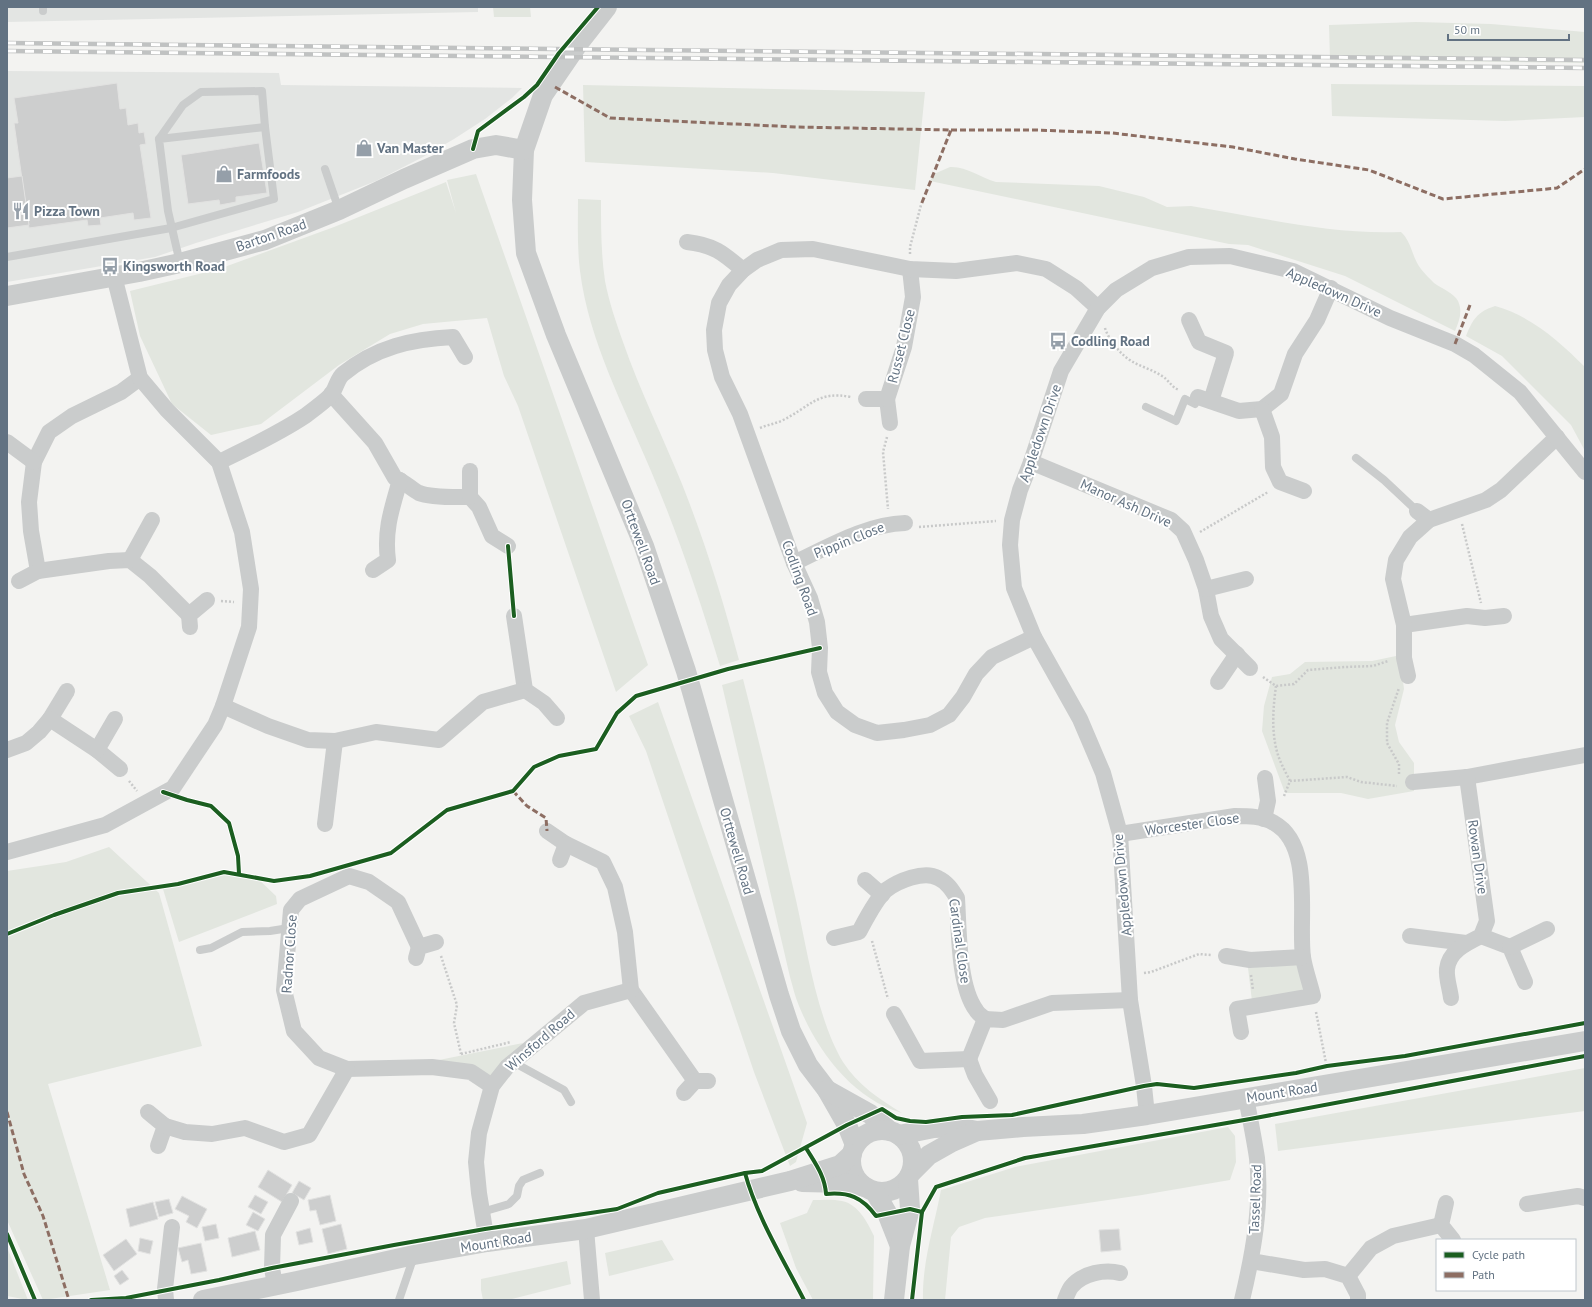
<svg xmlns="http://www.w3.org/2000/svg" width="1592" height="1307" font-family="'PT Sans',sans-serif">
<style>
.built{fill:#e3e5e3}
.green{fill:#e2e6df}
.building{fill:#cdcece;stroke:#e2e2e1}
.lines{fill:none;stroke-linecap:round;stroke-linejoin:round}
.path{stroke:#c8c9c9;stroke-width:2.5;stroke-dasharray:2 2;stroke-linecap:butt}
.service{stroke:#cacccc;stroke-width:8}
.minor{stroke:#cacccc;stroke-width:16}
.tertiary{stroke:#cacccc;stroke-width:20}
.rail-casing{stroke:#c0c2c2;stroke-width:4.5}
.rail{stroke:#fff;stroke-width:3;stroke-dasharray:9;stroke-linecap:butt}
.quiet{stroke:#8d6e63;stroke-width:3;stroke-dasharray:6 3;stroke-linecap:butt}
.cycleway-casing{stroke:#fff;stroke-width:6}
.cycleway{stroke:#1b5e20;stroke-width:4}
.labels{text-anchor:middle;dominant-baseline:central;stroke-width:4;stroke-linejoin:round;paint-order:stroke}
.poi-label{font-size:14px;font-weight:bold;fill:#627282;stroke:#fff;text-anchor:start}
.street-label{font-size:14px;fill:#627282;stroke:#fff}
</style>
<rect width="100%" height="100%" fill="#f3f3f1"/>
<g class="built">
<polygon points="7,7 478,7 478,12 7,22"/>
<polygon points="7,71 279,73 281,85 522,88 512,98 485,119 454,139 423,157 376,181 298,212 196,243 155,257 7,282"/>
</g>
<g class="green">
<polygon points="493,7 530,7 531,17 494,17"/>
<polygon points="1416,22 1491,24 1585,32 1585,63 1330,60 1329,25"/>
<polygon points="1331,84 1585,86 1585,117 1505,121 1332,116"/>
<polygon points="583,85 925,92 915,190 773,173 585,162"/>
<path d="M 950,167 C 966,166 981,178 996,182 L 1099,186 L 1144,197 L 1167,207 L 1191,206 C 1260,217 1330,235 1401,232 C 1412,242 1412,258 1421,269 C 1425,274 1430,279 1434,283 C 1441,288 1455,294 1458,301 C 1463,312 1459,321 1455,331 L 1345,276 L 1248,245 L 1229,244 L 930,181 L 934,174 Z"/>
<polygon points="476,174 648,665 616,692 518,406 504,376 487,318 423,324 390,334 339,365 261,424 211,435 172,404 140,336 130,291 219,269 334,227 446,182 456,213 447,180"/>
<path d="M 578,199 L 601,200 C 601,227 601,254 605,281 C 609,302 616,322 623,342 C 640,391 663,437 682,484 C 705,542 723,600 739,660 L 720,666 C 700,600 678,534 651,471 C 624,406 589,342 580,271 C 577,247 578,223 578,199 Z"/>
<path d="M 1495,306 C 1531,316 1559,341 1585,367 L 1585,451 L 1571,425 L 1502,356 L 1466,336 C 1473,319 1477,312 1495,306 Z"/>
<polygon points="1396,656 1400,659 1404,689 1395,725 1399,742 1414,763 1414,791 1368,799 1341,793 1285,793 1262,731 1264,706 1272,677 1290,674 1305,662 1372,661"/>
<path d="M 743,679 C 762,752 779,826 796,900 C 807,949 817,1019 843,1062 C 858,1085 879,1099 902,1113 C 853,1099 818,1052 799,1006 C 795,997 793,987 790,977 L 722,685 Z"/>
<polygon points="658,702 807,1123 796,1162 790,1166 754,1072 646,751 629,716"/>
<polygon points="109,847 159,893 202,1046 48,1084 110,1290 43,1300 7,1220 7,871 66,862"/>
<polygon points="225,874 254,875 276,896 277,904 179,942 163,889"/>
<polygon points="1301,960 1306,996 1252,1001 1248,968"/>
<polygon points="523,1043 490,1085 419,1064"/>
<polygon points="1585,1068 1585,1111 1278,1151 1275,1124"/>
<path d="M 1228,1127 L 1235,1136 L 1236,1162 L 1230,1180 L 1142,1195 L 985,1218 L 959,1227 L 951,1237 L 945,1300 L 923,1300 C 922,1262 934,1227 941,1190 L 1015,1167 Z"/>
<path d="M 813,1200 C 822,1200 833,1199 842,1201 C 858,1204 868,1223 874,1236 L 873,1300 L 813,1300 L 796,1268 L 780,1223 L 807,1213 Z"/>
<polygon points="662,1240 674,1260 609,1276 605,1253"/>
<polygon points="7,1247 28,1300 7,1296"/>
<polygon points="567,1261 571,1284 508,1300 483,1300 481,1290 481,1279"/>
</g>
<g class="building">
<polygon points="117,83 120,109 126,108 128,125 138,123 139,133 144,132 146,144 140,145 151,218 134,220 133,213 100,218 101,225 88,226 87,220 29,228 14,123 18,123 14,98"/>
<polygon points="259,143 267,193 236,197 236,202 220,205 219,200 188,204 181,155"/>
<polygon points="22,176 29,225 7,228 7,178"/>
<polygon points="268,1170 292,1185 282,1202 258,1187"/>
<polygon points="299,1181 311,1188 304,1200 292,1193"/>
<polygon points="255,1195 268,1202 261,1214 248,1207"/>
<polygon points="330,1195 336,1221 320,1225 316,1210 310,1211 308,1200"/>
<polygon points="182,1196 207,1209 197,1228 186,1222 189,1216 175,1209"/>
<polygon points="169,1199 173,1213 159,1217 155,1202"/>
<polygon points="153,1202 158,1219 130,1227 126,1209"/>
<polygon points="253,1212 265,1219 258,1231 246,1225"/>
<polygon points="216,1224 219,1238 205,1241 202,1227"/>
<polygon points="341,1224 347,1249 328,1254 322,1229"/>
<polygon points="310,1228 313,1242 299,1245 296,1232"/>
<polygon points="1119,1229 1121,1250 1101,1252 1099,1230"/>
<polygon points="255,1231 260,1250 232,1257 228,1238"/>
<polygon points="140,1238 153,1241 150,1254 138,1251"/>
<polygon points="126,1239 137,1254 114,1271 103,1255"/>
<polygon points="201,1243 207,1271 191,1274 188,1260 182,1262 178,1248"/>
<polygon points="122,1270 129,1279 120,1285 114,1276"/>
</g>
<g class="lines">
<g class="path">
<polyline points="910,254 910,247 921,205"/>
<path d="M 1105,328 C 1109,341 1122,356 1133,362 C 1142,367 1153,370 1162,376 C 1169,380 1171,387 1179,390"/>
<path d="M 760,428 C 767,425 774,424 781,421 C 809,408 817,390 851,397"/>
<polyline points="887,437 883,452 888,509"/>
<polyline points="1462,524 1481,603"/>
<polyline points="919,527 996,521"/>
<polyline points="1200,532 1268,492"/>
<polyline points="221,601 234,602"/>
<polyline points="1263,677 1276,686 1294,684 1308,670 1345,667 1373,666 1388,661"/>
<path d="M 1276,686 C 1273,708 1271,733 1278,755 C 1281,764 1286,773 1290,781"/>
<polyline points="1399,774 1399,764 1387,743 1387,723 1399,688"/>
<polyline points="129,781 137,791"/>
<polyline points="1284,796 1290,781 1347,777 1361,782 1397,786"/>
<polyline points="872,941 888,999"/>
<polyline points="441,956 457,1005 454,1023 461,1054"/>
<polyline points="1144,973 1151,972 1199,954 1211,955"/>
<polyline points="1251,975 1253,990"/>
<polyline points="1316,1012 1327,1068"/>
<polyline points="461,1054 511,1042"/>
</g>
<g class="service">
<polyline points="43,7 43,11"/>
<polyline points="325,169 339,210"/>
<polyline points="7,257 171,228 274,199 265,127 262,91 201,92 183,105 159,139"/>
<polyline points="180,263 168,211 159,139 265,127"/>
<polyline points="1146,407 1176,421 1185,399 1195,404 1198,397"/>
<polyline points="1356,458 1384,480 1417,511"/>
<polyline points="200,950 211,948 242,932 270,931 289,928"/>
<polyline points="513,1062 564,1090 571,1102"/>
<polyline points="482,1212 509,1204 517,1196 519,1186 523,1180 540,1173"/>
<polyline points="399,1300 414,1256"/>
</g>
<g class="minor">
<path d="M 687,242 C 714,245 723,253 743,270"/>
<polyline points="1189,320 1199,342 1226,353 1211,401"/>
<polyline points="140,378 121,392 72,416 49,432 34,462 29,502 31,531 38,571 109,561 130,560 150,576 189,615"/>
<path d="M 331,394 L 375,443 L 395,478 C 404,481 411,489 419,493 C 431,498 457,497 470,497 L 479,507 L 492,536 L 508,546"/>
<polyline points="1198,397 1239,411 1262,409 1281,394 1295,354 1317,320 1331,288"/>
<polyline points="866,399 887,399 890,423"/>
<polyline points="887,399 904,347 913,297 910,269"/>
<polyline points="1262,409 1272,437 1273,467 1280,482 1304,491"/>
<polyline points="7,442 34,462"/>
<path d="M 219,462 C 248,448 278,434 305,416 C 313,410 324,402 331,395 C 336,389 337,379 343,374 C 376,347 412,339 453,337 L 465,357"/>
<polyline points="1031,462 1171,520 1183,531 1196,560 1206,589 1211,616 1221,639 1250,668"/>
<polyline points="470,497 470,471"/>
<polyline points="1417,511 1429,520"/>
<polyline points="130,560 152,520"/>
<path d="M 794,563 C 828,547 867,524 905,523"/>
<path d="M 373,570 L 388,560 C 384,530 392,508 400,480"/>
<polyline points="19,581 38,571"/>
<polyline points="1206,589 1246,579"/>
<polyline points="514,616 525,690 544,703 557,718"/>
<polyline points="1404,625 1467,616 1485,618 1504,616"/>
<polyline points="190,627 189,615 207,600"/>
<polyline points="1034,637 992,657 976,674 963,697 949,715 930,725 904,730 877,733 855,725 837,712 825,693 819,672 820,648 817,622 810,598 794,563 740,414 722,377 715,350 714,330 719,303 729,285 743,270 757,260 781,250 813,249 910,269 956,271 1017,263 1046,269 1076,288 1098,308"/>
<polyline points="1408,676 1404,658 1404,625 1393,579 1396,560 1410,537 1429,520 1486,500 1501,490 1557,437"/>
<polyline points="1218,682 1237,654"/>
<polyline points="223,706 268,726 308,740 335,741 376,732 439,740 483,702 525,690"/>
<polyline points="50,719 67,691"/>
<polyline points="7,750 26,743 39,732 50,719 97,750 120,769"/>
<polyline points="97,750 115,719"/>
<polyline points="1413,782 1467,777 1585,755"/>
<polyline points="1264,819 1268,801 1265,778"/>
<polyline points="325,824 335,741"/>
<polyline points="547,831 566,844 603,862 615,887 625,932 631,990 695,1081"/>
<path d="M 1120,834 L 1235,816 C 1248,816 1262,816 1274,823 C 1314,845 1298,919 1303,957 C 1305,970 1310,983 1313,996 L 1237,1009 L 1241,1032"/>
<polyline points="7,852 105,825 173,788 215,725 223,706 249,627 251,589 242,532 219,462 167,410 140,378 114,276"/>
<polyline points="560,860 566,844"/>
<polyline points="865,880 882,895"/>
<polyline points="1410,936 1466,943"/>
<polyline points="1481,936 1510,947 1525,982"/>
<path d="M 834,938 L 859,932 C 866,919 876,899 886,890 C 898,881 924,870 938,878 C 947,882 952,890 957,898 C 959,928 958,986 976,1010 C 978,1014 982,1016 985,1019"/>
<polyline points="419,947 398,902 369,882 349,876 300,899 291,910 284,990 294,1031 319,1058 347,1069 432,1067 471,1072 492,1086"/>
<polyline points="1510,947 1547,929"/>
<polyline points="1226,956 1250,960 1303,957"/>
<polyline points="416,958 419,947 436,942"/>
<path d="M 1451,998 C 1450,989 1446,978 1447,969 C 1449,951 1467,943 1481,936 L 1487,921 L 1467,777"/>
<polyline points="894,1014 920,1061 969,1059 975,1075 990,1101"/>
<polyline points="969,1059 985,1019 1003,1020 1052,1003 1130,1000"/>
<polyline points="684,1093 695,1081 708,1081"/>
<polyline points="148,1112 165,1126 158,1146"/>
<polyline points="1147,1115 1144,1086 1130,1000 1120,834 1103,773 1080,719 1034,637 1014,588 1010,545 1012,520 1020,490 1031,462 1061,371 1098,308 1116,290 1152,268 1189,257 1230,256 1293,271 1390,318 1455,344 1474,355 1520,392 1585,472"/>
<polyline points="165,1126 185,1132 212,1134 245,1128 284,1142 309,1135 347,1069"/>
<polyline points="1446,1203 1441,1225 1453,1240"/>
<polyline points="1527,1204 1578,1196 1585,1198"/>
<polyline points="586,1229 592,1300"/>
<polyline points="487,1242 479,1193 476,1162 479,1133 492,1086 507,1067 584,1003 631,990"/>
<polyline points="1251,1261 1304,1270 1325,1269 1348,1276 1358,1295 1358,1300"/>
<polyline points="1348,1276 1371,1248 1393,1236 1441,1225"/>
<polyline points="275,1285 272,1268 273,1235 291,1201"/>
<polyline points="166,1300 165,1289 172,1227"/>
<path d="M 1065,1300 C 1067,1295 1069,1289 1072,1286 C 1083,1273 1105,1269 1120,1273"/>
<path d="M 1242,1300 C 1253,1254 1262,1206 1257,1158 C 1254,1138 1250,1118 1246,1098"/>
</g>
<g class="tertiary">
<polyline points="607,7 578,44 543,95 524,150 522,200 526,253 556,335 644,546 686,671 779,995 791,1031 808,1065 827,1090 847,1125 855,1145"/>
<polyline points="7,296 139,272 180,263 265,240 339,210 404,179 473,149 496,145 524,150"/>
<polyline points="827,1090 870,1114 890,1131"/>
<circle cx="882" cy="1161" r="31"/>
<polyline points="899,1135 934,1128 957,1127 977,1131 1023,1127 1083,1124 1147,1115 1585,1041"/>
<polyline points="912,1172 929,1155 952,1142 977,1131"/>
<polyline points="802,1182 845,1183 865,1187"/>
<polyline points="875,1192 887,1213 900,1246"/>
<polyline points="203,1300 297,1281 414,1255 487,1242 586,1229 790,1181 840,1165 852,1154"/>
<polyline points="894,1300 900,1246 910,1209 908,1179"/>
</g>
<g class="rail-casing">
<g id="rail">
<polyline points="7,43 1585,60"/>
<polyline points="7,51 1585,68"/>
</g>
</g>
<use href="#rail" class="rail"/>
<g class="quiet">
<polyline points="555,87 610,118 796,127 951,130 921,205"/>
<polyline points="951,130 1035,130 1112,133 1233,147 1295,159 1369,170 1443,199 1557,188 1585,169"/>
<polyline points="1455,344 1470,305"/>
<polyline points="513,791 527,806 546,818 547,831"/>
<polyline points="7,1112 24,1174 43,1216 69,1300"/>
</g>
<g class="cycleway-casing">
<g id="cycleway">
<polyline points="473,149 478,131 524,97 537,85 559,53 598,7"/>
<polyline points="508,546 514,616"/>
<polyline points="163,792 187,800 211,806 229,823 238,856 239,874"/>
<polyline points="7,934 54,915 118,893 178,884 224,872 274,881 310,876 391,853 447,810 513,791 534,767 559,756 596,749 617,713 636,696 728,669 820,648"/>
<path d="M 806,1148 C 815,1163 825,1176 826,1194 C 849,1192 862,1197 876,1216 L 910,1209 L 922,1212"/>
<path d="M 745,1173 C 757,1217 783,1259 804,1300"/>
<polyline points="7,1234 35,1300"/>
<polyline points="91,1300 126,1298 219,1280 272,1268 394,1245 485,1229 617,1209 658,1193 745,1173 762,1171 847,1125 882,1109 896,1118 910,1121 926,1122 962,1117 1012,1115 1144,1086 1157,1084 1194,1088 1296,1073 1327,1066 1405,1056 1585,1023"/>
<polyline points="912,1300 922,1212 936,1187 1025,1158 1250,1119 1585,1056"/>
</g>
</g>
<use href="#cycleway" class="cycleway"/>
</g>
<defs>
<g id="shop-bare" transform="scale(1.38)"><path d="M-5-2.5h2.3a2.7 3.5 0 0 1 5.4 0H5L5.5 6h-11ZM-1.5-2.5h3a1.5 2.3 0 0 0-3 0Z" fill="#959fa9" stroke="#fff" stroke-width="2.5" paint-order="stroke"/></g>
<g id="restaurant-bare" transform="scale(1.38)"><path d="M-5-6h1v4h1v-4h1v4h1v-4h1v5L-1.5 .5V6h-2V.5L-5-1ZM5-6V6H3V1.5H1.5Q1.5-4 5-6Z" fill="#959fa9" stroke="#fff" stroke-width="2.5" paint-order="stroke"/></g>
<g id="bus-bare" transform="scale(1.38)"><path d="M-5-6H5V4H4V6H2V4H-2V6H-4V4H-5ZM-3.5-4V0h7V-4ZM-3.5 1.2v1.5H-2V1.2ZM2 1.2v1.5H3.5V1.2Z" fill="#959fa9" stroke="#fff" stroke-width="2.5" paint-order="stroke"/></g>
</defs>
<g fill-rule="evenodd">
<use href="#shop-bare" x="364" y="148"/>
<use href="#shop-bare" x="224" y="174"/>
<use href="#restaurant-bare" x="21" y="211"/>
<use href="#bus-bare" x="110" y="266"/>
<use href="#bus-bare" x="1058" y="341"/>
</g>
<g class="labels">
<g class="poi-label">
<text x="377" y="148">Van Master</text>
<text x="237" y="174">Farmfoods</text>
<text x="34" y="211">Pizza Town</text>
<text x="123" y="266">Kingsworth Road</text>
<text x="1071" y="341">Codling Road</text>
</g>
<g class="street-label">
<text transform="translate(271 235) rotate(-19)">Barton Road</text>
<text transform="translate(1334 292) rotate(24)">Appledown Drive</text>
<text transform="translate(901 346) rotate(-76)">Russet Close</text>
<text transform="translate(1040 433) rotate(-71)">Appledown Drive</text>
<text transform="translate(1126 503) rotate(24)">Manor Ash Drive</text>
<text transform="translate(849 540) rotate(-22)">Pippin Close</text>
<text transform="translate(641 542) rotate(70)">Orttewell Road</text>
<text transform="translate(800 578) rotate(70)">Codling Road</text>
<text transform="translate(1192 824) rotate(-8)">Worcester Close</text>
<text transform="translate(737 851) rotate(74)">Orttewell Road</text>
<text transform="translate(1478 857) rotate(82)">Rowan Drive</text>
<text transform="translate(1122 885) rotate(-95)">Appledown Drive</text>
<text transform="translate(960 941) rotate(82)">Cardinal Close</text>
<text transform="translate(289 954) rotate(-86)">Radnor Close</text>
<text transform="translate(540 1040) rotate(-41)">Winsford Road</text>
<text transform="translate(1282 1092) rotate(-9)">Mount Road</text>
<text transform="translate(1255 1199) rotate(-88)">Tassel Road</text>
<text transform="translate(496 1242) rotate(-9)">Mount Road</text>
</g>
</g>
<rect width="1592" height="1307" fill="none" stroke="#627282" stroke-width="16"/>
<rect x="1436" y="1239" width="140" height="52" fill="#ffffff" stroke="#c0c7cd"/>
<rect x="1444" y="1252" width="20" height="6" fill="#1b5e20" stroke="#c0c7cd"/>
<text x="1472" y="1259" font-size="12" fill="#627282">Cycle path</text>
<rect x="1444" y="1272" width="20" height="6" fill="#8d6e63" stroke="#c0c7cd"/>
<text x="1472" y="1279" font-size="12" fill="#627282">Path</text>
<path d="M1448 34v6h121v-6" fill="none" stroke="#627282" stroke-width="2"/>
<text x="1454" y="34" font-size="12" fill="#627282" stroke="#ffffff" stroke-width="3" paint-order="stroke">50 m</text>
</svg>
